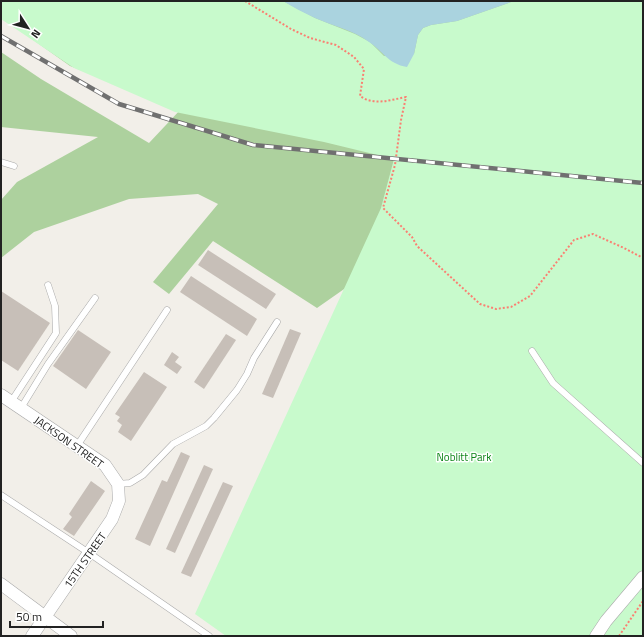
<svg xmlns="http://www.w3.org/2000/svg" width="644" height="637" font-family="'Titillium Web',sans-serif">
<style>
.forest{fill:#add19e}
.park{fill:#c8facc}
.water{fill:#aad3df}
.building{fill:#c7bfb8}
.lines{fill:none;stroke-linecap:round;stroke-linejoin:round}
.lane-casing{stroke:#a9a9a9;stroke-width:7}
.street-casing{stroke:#a9a9a9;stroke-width:13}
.path{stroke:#fa8072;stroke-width:2;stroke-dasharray:2 2;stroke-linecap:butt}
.lane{stroke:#fff;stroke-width:6}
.street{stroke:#fff;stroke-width:12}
.rail-casing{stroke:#707070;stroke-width:4.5}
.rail{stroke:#fff;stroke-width:3;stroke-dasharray:9;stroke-linecap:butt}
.labels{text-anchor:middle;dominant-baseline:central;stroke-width:3;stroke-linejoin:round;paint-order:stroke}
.street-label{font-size:11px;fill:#222;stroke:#fff}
.park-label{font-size:11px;fill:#0c8416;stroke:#fff}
</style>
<rect width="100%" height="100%" fill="#f2efe9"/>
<polygon class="forest" points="1,1 643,1 643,486 377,266 317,308 213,241 169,294 153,282 218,204 198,194 129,199 34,232 1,258 1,200 17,182 98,137 1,127 1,52 41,79 149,143 181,109 70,66 1,17"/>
<polygon class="park" points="1,1 283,1 315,18 355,34 370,42 384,56 414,54 418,35 423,28 431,25 457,21 514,1 643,1 643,636 226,636 195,614 381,208 394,159 324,142 175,112 74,68 1,19"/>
<path class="water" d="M 283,1 L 514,1 L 457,21 L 431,25 L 423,28 L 418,35 L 414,54 L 407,67 C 388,64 383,51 369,42 C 353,30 333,26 315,18 C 304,13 293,7 283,1 Z"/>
<g class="building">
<polygon points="208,250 276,294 266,309 198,265"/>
<polygon points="191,276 257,319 247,336 180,292"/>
<polygon points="1,291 50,323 18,371 1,360"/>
<polygon points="290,329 301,333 273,398 262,394"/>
<polygon points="78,330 111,352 86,389 53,366"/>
<polygon points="226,334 236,340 204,389 194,382"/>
<polygon points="172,352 179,357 175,362 182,367 177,374 164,365"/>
<polygon points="144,372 167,387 131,441 118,432 122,425 117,421 120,417 115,414"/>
<polygon points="181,452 190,456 150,546 135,539 162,480 167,482"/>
<polygon points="204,465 213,469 175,553 166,549"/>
<polygon points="91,481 105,491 74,536 63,529 72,517 69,514"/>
<polygon points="223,482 233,486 191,577 181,573"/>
</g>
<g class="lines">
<g class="lane-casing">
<g id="lane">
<polyline points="1,162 14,166"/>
<polyline points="532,351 553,383 643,463"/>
<polyline points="11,402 56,333 55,306 48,285"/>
<polyline points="21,408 48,364 95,298"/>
<polyline points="77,446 167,310"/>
<polyline points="118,484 130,483 143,475 173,444 206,426 214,418 237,390 247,374 254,358 277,322"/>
<polyline points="1,495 89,553 209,636"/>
</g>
</g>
<g class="street-casing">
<g id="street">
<polyline points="1,395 105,465 118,484 119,501 112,519 32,636"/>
<polyline points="1,584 71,636"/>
<polyline points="596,636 606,621 643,577"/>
</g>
</g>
<g class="path">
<path d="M 245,1 L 291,29 L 310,38 L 336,45 L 354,57 L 364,69 L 360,96 C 374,106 390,100 406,97 L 401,120 L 395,165 L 383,208 L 412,237 L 417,246 L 480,304 L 496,309 L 511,307 L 530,296 L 574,240 L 593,234 L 624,248 L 643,258"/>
<polyline points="619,636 643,601"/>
</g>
<use href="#lane" class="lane"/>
<use href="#street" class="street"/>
<g class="rail-casing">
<polyline id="rail" points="1,36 119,104 253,145 643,183"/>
</g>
<use href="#rail" class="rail"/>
</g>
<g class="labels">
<g class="street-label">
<text transform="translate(69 442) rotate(35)">JACKSON STREET</text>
<text transform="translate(85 560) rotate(-55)">15TH STREET</text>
</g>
<g class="park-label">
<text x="464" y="457">Noblitt Park</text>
</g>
</g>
<rect width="644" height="637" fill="none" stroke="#222222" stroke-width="4"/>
<g transform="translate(28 28) rotate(126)" stroke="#ffffff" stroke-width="3" paint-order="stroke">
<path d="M0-3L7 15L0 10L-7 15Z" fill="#222222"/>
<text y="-6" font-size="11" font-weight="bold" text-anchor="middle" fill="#222222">N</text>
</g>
<path d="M10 621v6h93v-6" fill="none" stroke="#222222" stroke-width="2"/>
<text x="16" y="621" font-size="12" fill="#222222" stroke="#ffffff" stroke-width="3" paint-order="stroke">50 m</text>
</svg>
